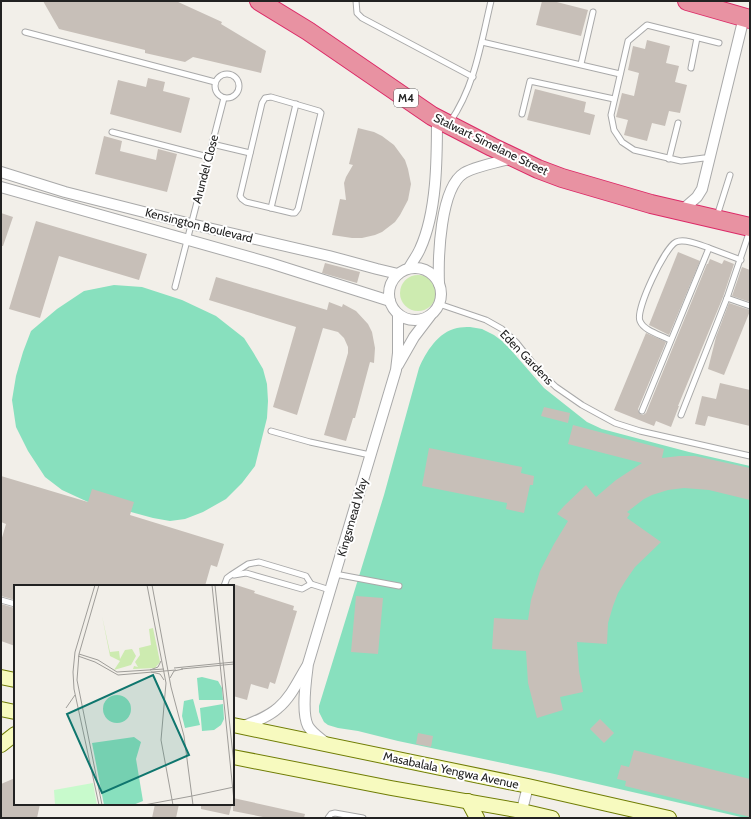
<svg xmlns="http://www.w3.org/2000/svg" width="751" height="819" font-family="Cabin,sans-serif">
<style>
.grass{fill:#cdebb0}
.pitch{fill:#88e0be}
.building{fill:#c7bfb8}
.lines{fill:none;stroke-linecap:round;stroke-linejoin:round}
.lane-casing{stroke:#a9a9a9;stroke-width:7}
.street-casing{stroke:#a9a9a9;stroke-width:12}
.secondary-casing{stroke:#707d05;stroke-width:16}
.highway-casing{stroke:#dc2a67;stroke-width:20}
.lane{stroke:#fff;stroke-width:5}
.street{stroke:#fff;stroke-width:10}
.secondary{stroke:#f7fabf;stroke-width:14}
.highway{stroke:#e892a2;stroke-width:18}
.labels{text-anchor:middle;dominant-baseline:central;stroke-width:4;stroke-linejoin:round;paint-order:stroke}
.shield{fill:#fff;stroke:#646464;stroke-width:1}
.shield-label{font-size:11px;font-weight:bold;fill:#222}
.street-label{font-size:12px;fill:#222;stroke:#fff}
.inset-road{fill:none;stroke:#9f9d99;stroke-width:1}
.view{fill:#0f766e;fill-opacity:0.15;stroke:#0f766e;stroke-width:2}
.inset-edge{fill:none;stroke:#222;stroke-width:2}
</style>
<rect width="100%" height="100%" fill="#f2efe9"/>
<circle class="grass" cx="418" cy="293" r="18"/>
<g class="pitch">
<polygon points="114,285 142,287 182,300 216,316 244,338 253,352 263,369 267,384 268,401 267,418 255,466 242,483 226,499 203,512 185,519 170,521 153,518 131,512 88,502 62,490 45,477 28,451 16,427 12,400 16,376 23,352 31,331 57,309 84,291"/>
<path d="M 470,327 L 482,329 L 494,335 L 502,341 L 510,349 L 544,388 L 587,422 L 602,429 L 689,452 L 750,466 L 750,818 L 745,818 L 550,773 L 398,741 L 358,731 L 338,728 L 328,725 L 324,722 L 319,712 L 319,706 L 384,495 L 419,368 C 426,352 438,332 457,328 C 461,327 466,327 470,327 Z"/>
</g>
<g class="building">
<polygon points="43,1 176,1 222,22 221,24 266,51 261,73 193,57 185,62 145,53 145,50 59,29"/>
<polygon points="542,1 553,1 588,10 581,36 536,25"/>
<polygon points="647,40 670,46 666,63 679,66 675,82 687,85 680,113 669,111 665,126 652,123 647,141 624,135 628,120 616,117 622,93 634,96 639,73 628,70 633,46 645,49"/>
<polygon points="148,78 165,82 163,91 190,98 181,133 110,114 118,80 146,87"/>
<polygon points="535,89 586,102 584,112 595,115 590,135 527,120"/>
<polygon points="358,128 374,132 382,136 394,145 405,160 408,169 411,184 408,200 400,215 395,222 382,232 375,235 362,238 352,238 332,235 340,199 346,200 344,183 346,177 353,165 349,164"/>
<polygon points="104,136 122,141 120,151 156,160 158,149 177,154 167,192 95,174"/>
<polygon points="1,213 13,217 3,246 1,246"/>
<polygon points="36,221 147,254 139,280 59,256 40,318 9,309"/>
<polygon points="678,252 700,261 669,335 649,325"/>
<polygon points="710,259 722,264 724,260 734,264 723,297 678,406 679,406 671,427 656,421 654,426 614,410 646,333 666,342 638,409 640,414 643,415 646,413 707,264 708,264"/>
<polygon points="325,263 360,272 357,283 322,273"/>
<polygon points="742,267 750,270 750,302 732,296"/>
<polygon points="216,277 327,310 329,302 342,307 343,304 356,311 368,324 372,332 375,348 374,363 370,362 355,418 353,418 346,441 324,435 348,353 348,347 344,338 338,332 323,328 297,415 273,407 296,327 209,300"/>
<polygon points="729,303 750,310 750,311 724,375 708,369 716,337"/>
<polygon points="720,383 750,390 750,426 708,416 705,426 695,424 702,396 716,399"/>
<polygon points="544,407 570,413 568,423 541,416"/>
<polygon points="573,425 664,449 662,458 679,456 695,456 750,468 750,500 709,490 684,488 668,490 652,495 644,499 627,512 630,514 627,518 661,542 635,567 626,580 618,593 613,606 608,623 607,644 577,642 579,671 583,692 560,697 563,710 537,718 528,683 526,651 492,649 494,618 528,620 531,600 540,571 554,544 568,521 557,514 564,506 586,485 596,497 616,480 642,463 568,444"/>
<polygon points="429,448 522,467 521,473 534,476 533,485 530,485 524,513 506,509 507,503 422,486"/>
<polygon points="1,476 88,502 92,489 134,502 130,515 224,544 217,567 211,565 205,586 15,586 15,600 1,596 1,541 6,524 1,522"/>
<polygon points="233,584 255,591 254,593 294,606 293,610 297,611 275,684 270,682 268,689 251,684 247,700 233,696"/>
<polygon points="356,596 383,598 378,654 351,652"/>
<polygon points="1,604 15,608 15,646 1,641"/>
<polygon points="600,719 614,733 604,743 590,729"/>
<polygon points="418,733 433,736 431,747 416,744"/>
<polygon points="634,750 750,779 750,817 625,786 626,781 617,779 621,765 629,767"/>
<polygon points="15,778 15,804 40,804 37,818 1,818 1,784"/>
<polygon points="233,798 305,814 304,818 268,818 233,811"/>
<polygon points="155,804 179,804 176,818 152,818"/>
<polygon points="201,804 232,804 229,815 201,809"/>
</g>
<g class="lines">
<g class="lane-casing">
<g id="lane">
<polyline points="356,1 357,13 362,18 473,77"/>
<polyline points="25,32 215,82"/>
<polyline points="482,42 620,74"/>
<polyline points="581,64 593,12"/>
<polyline points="691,68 697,38"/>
<circle cx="227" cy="86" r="12"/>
<polygon points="271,97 319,111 321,113 298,209 295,213 292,213 246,202 242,199 240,196 262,103 265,98"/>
<polyline points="522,114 530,81 614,99"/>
<path d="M 450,122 C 475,86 481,43 491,1"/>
<polyline points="112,132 208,157"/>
<polyline points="212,144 250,153"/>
<polyline points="669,159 678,123"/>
<polyline points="710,159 704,158 681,161 634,150 622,142 614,130 611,115 628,41 647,25 719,43"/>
<polyline points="271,208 296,104"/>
<polyline points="717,216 730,175"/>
<polyline points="175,287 224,98"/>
<polyline points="727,298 750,306"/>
<polyline points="439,304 486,320 502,329 516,342 539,371 556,387 582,405 615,423 640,431 750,456"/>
<path d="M 670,340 C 661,335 644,331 640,321 C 635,310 665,247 676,242 C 685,238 700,245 709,248"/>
<polyline points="642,411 709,248 741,260"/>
<polyline points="681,415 727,298 750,230"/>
<polyline points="271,431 310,442 370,455"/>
<polyline points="335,574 399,586"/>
<polyline points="234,575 246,573 302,589 311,584"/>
<polyline points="224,586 227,578 231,575 248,564 259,562 306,576 311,584 330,590"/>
<polyline points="1,600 15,604"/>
<polyline points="328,818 331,814 335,813 363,818"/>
</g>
</g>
<g class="street-casing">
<g id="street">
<polyline points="1,172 65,192 191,224 329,256 377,269 398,274"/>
<polyline points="1,187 270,263 390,301"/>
<polyline points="681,211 697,197 702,189 744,17"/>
<circle cx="415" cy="294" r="26"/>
<path d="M 409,268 C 412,262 417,256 420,249 C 437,212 437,159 437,119"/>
<path d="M 439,284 C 438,257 440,188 464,173 C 474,167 501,161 514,158"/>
<polyline points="398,365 414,337 430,316"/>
<path d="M 241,727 C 254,722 268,717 278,708 C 291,697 298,681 307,666"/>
<path d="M 326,743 C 320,738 312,733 308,726 C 301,712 306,680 308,664 L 396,370 L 398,353 L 398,314"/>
<polyline points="520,818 528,786"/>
</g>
</g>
<g class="secondary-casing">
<g id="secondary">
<polyline points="1,677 15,680"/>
<polyline points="1,709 15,712"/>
<polyline points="233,725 528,786 669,818"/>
<polyline points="1,745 15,734"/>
<polyline points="233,757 391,788 522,811 552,818"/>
<polyline points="468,801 477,818"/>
</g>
</g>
<g class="highway-casing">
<g id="highway">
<polyline points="259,1 308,31 432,116 492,147 538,169 562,178 651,204 750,227"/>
<polyline points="687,1 750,19"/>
</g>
</g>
<use href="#lane" class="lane"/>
<use href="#street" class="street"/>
<use href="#secondary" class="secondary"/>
<use href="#highway" class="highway"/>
</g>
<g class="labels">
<rect class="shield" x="394" y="89" width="24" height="18" rx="3"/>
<g class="shield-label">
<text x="406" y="98">M4</text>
</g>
<g class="street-label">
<text transform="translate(491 144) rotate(26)">Stalwart Simelane Street</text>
<text transform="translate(205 169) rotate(-75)">Arundel Close</text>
<text transform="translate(199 225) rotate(14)">Kensington Boulevard</text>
<text transform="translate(527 357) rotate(46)">Eden Gardens</text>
<text transform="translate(352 517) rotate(-74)">Kingsmead Way</text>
<text transform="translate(451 770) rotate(12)">Masabalala Yengwa Avenue</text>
</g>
</g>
<g transform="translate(14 585)">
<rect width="220" height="220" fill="#f2efe9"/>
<path d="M 88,31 L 96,67 L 105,66 L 106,74 L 111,65 L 118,64 L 122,71 L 117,80 L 100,85 L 106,76 L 96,71 ZM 139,43 L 146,77 L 141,83 L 119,84 L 120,81 L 124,82 L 121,77 L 126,70 L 125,63 L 137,60 L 135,44 Z" fill="#cdebb0"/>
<path d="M 79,198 L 83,220 L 41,220 L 40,205 Z" fill="#c8facc"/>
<path d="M 188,92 L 204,96 L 208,103 L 209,115 L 185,115 L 183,93 ZM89 124a14 14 0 1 1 28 0a14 14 0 1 1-28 0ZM 179,114 L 186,140 L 171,143 L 168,131 L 170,116 ZM 209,119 L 210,134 L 207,140 L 200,145 L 188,146 L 186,123 ZM 120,152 L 127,157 L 122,174 L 129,216 L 119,220 L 90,220 L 78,158 Z" fill="#88e0be"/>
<path class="inset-road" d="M 81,0 L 61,67 L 59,87 L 60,104 L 85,220M 85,0 L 65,69 L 63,95 L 88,220M 133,0 L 152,98 L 147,155 L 159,220M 138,0 L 157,102 L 170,151 L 179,220M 198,0 L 220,216M 201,0 L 220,180M 65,69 L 84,75 L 103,87 L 150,84M 64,71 L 81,77 L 104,90 L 162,85M 160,83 L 220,77M 167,84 L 220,79M 136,85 L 144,82 L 147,76M 137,87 L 146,89 L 150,95M 156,93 L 160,86 L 169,84M 52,123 L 61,110M 178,211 L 220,202M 130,220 L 178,211"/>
<path class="view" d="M 139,90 L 175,170 L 88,208 L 53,129 Z"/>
<rect width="220" height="220" class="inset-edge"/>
</g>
<rect width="751" height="819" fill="none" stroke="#222222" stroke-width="4"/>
</svg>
